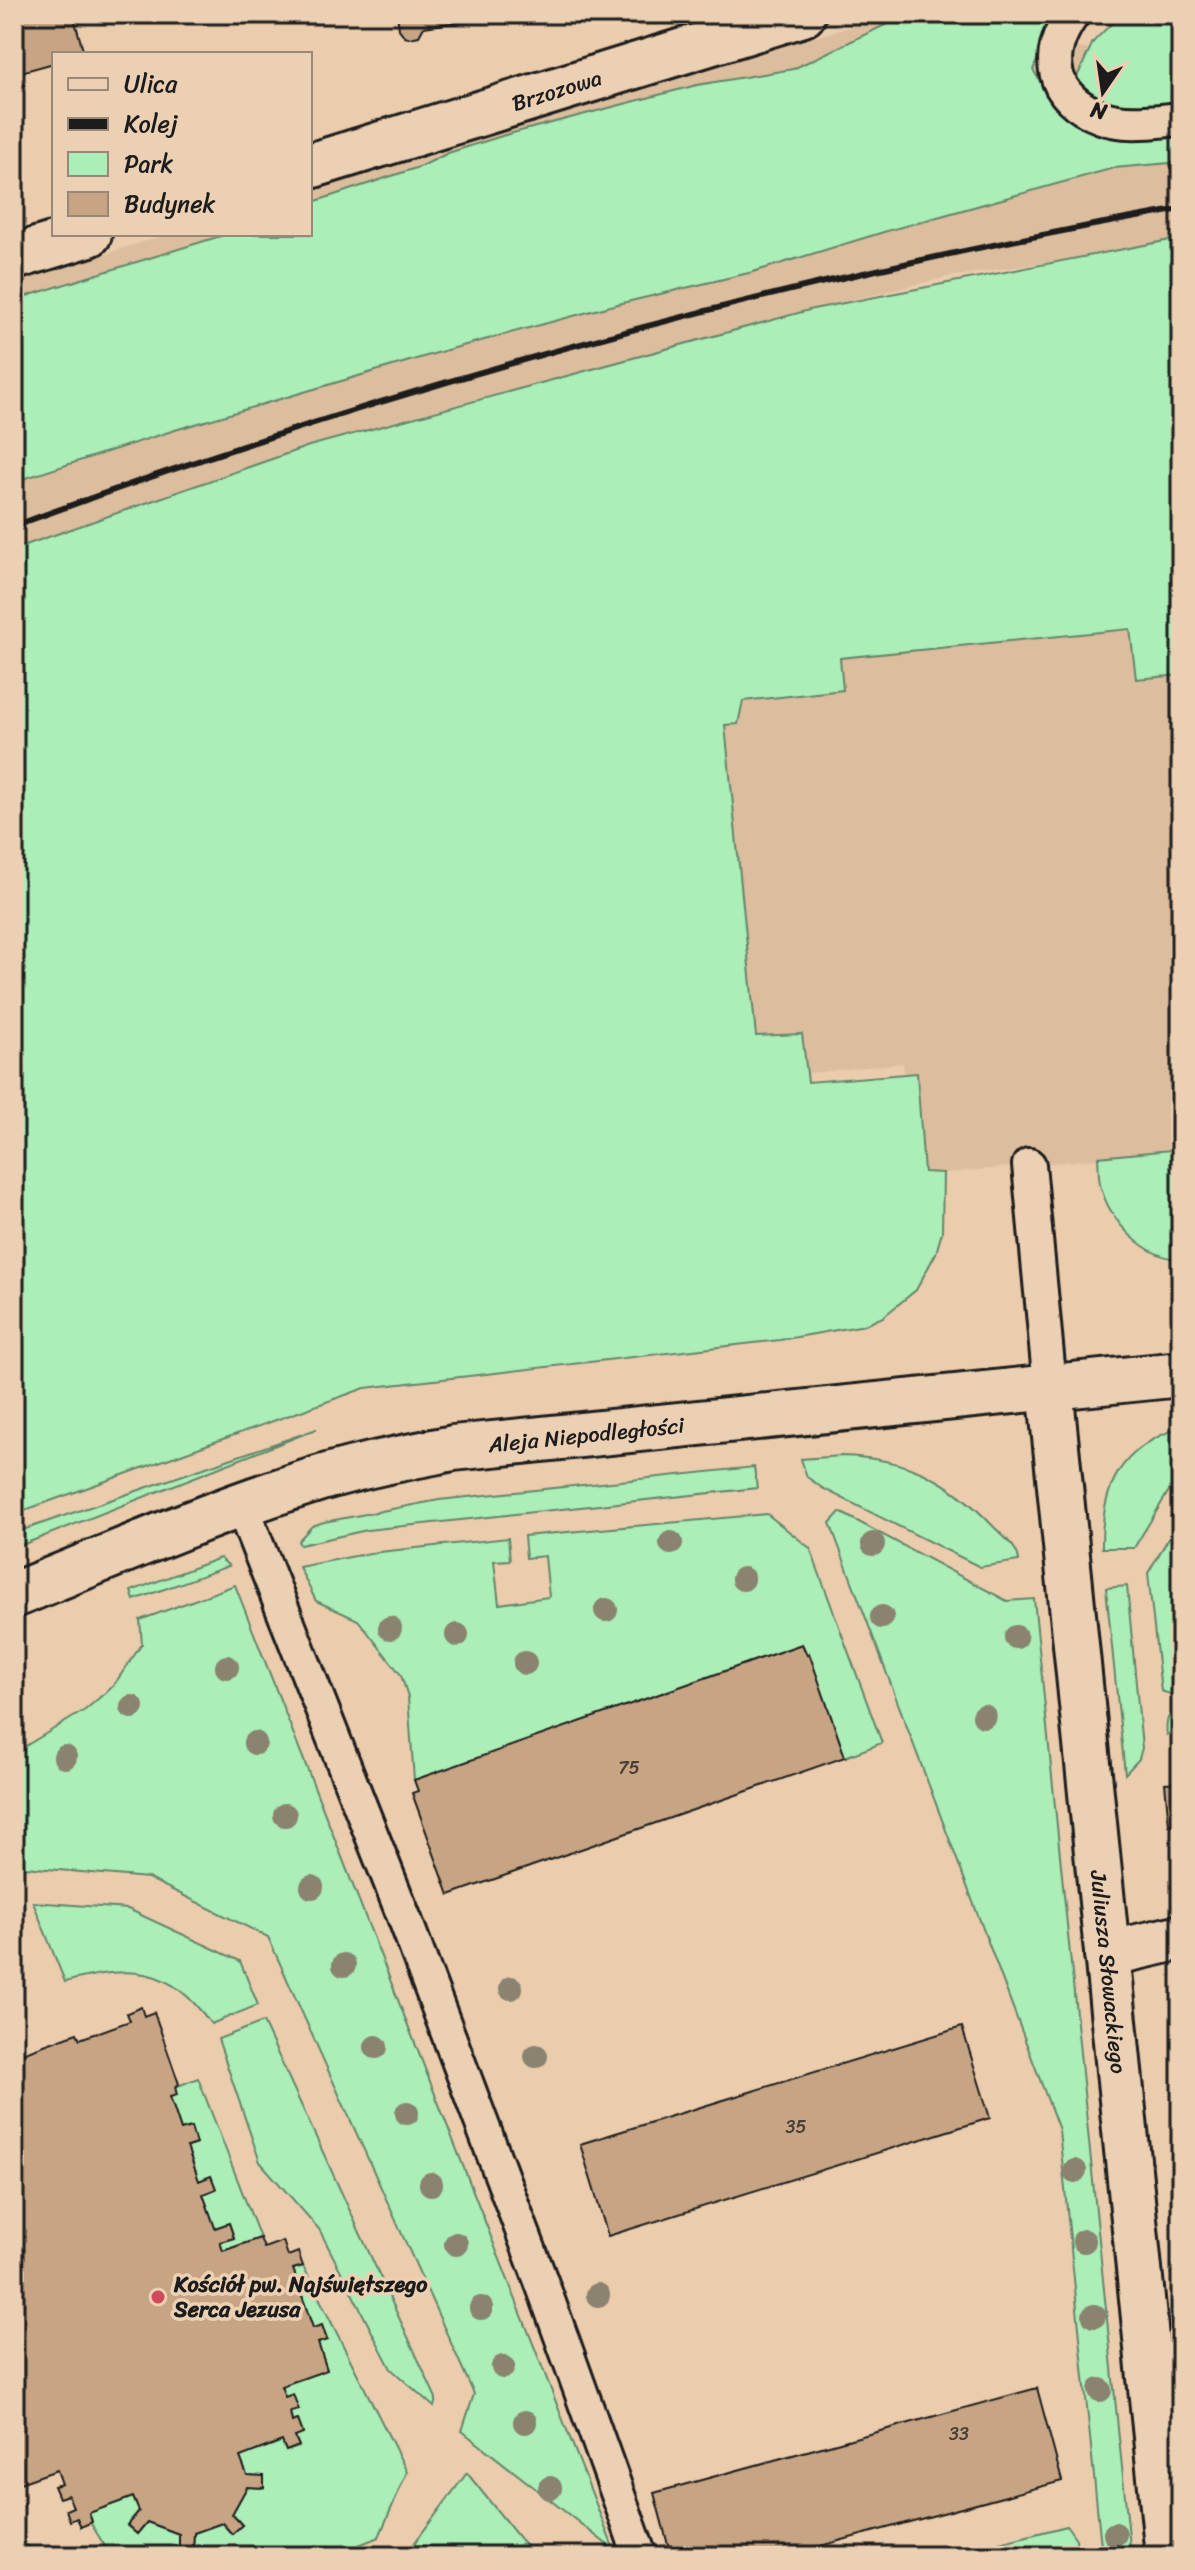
<svg xmlns="http://www.w3.org/2000/svg" width="1195" height="2570" font-family="Sriracha,sans-serif">
<style>
.built{fill:#dcbe9e}
.green{fill:#aceeb7;stroke:#64856a;stroke-width:2}
.building{fill:#c7a584;stroke:#1c1c1c;stroke-width:2}
.lines{fill:none;stroke-linecap:round;stroke-linejoin:round}
.lane-casing{stroke:#1c1c1c;stroke-width:38}
.street-casing{stroke:#1c1c1c;stroke-width:50}
.secondary-casing{stroke:#1c1c1c;stroke-width:50}
.lane{stroke:#ecd0b3;stroke-width:32}
.street{stroke:#ecd0b3;stroke-width:44}
.secondary{stroke:#ecd0b3;stroke-width:44}
.rail{stroke:#1c1c1c;stroke-width:6}
.tree{fill:#89836f}
.poi-dot{fill:#d1495b;stroke:#ecd0b3;stroke-width:3}
.labels{text-anchor:middle;dominant-baseline:central;stroke-width:7;stroke-linejoin:round;paint-order:stroke}
.number-label{font-size:18px;fill:#473e36}
.street-label{font-size:22px;fill:#1c1c1c;stroke:#ecd0b3}
.poi-label{font-size:22px;font-weight:bold;fill:#1c1c1c;stroke:#ecd0b3;text-anchor:start}
</style>
<rect width="100%" height="100%" fill="#ebcdae"/>
<filter id="ink" filterUnits="userSpaceOnUse"><feTurbulence type="fractalNoise" baseFrequency=".0125" numOctaves="2"/><feDisplacementMap in="SourceGraphic" scale="16" xChannelSelector="R" yChannelSelector="G"/><feConvolveMatrix kernelMatrix="1 2 1 2 8 2 1 2 1" color-interpolation-filters="sRGB"/></filter>
<g filter="url(#ink)">
<g class="built">
<polygon points="884,17 1143,58 1181,79 1181,242 948,277 785,316 392,422 118,514 14,552 14,283 168,234 310,234 310,189 476,136"/>
<polygon points="1181,563 1181,1151 916,1176 903,1063 756,1079 714,610"/>
</g>
<g class="green">
<polygon points="908,14 1056,14 1033,70 1050,96 1076,79 1093,42 1121,14 1181,14 1181,162 1114,168 887,231 753,272 618,304 447,350 175,430 14,482 14,300 227,234 310,234 310,203 422,166 448,153 505,135 697,85 793,69"/>
<polygon points="1181,238 1181,675 1136,679 1130,629 840,658 843,690 743,701 738,724 725,725 756,1036 802,1034 808,1082 917,1073 924,1172 943,1173 942,1232 936,1253 916,1290 883,1317 865,1325 780,1340 365,1388 14,1514 14,549 309,446 813,309"/>
<path d="M 1181,1149 L 1181,1259 C 1144,1258 1111,1222 1101,1188 C 1098,1179 1099,1168 1098,1157 Z"/>
<path d="M 1181,1427 L 1181,1471 L 1134,1548 L 1102,1548 C 1101,1486 1120,1448 1181,1427 Z"/>
<polygon points="317,1429 14,1548 14,1533"/>
<path d="M 841,1456 C 907,1458 949,1479 994,1527 C 1004,1537 1018,1547 1019,1561 L 980,1567 L 822,1488 L 807,1477 L 801,1459 Z"/>
<polygon points="754,1467 757,1488 367,1530 300,1545 298,1541 312,1526 324,1522 439,1500"/>
<polygon points="840,1512 1007,1601 1034,1599 1131,2556 1102,2556 1059,2130 830,1523"/>
<polygon points="767,1514 810,1548 882,1743 845,1757 809,1654 807,1655 802,1644 414,1780 408,1697 401,1675 358,1620 316,1601 299,1567 370,1553 508,1538 510,1560 494,1561 499,1604 549,1597 545,1556 526,1558 524,1536"/>
<polygon points="1181,1517 1181,1690 1170,1694 1161,1691 1148,1573"/>
<polygon points="220,1558 229,1566 134,1600 131,1591"/>
<polygon points="235,1585 614,2550 462,2431 474,2394 268,1937 148,1878 14,1866 14,1753 85,1710 113,1686 142,1644 140,1620"/>
<polygon points="1127,1586 1142,1748 1139,1759 1125,1774 1106,1588"/>
<path d="M 1181,1706 L 1181,1730 L 1167,1735 C 1165,1720 1168,1713 1181,1706 Z"/>
<path d="M 33,1902 L 128,1909 L 240,1961 L 258,2005 L 211,2024 C 169,1965 131,1965 65,1982 Z"/>
<polygon points="263,2022 436,2398 434,2407 391,2369 319,2229 260,2162 218,2039"/>
<polygon points="198,2078 260,2238 223,2251 220,2242 234,2237 229,2223 215,2228 203,2194 216,2189 211,2176 199,2181 187,2147 196,2144 191,2128 181,2130 170,2097 175,2087"/>
<polygon points="303,2266 407,2472 379,2537 331,2556 115,2556 109,2553 90,2522 92,2521 89,2513 133,2497 139,2511 127,2526 137,2534 147,2522 179,2534 180,2550 193,2550 194,2533 222,2523 232,2534 242,2525 232,2514 247,2487 264,2488 264,2477 247,2475 240,2457 282,2441 286,2451 299,2447 295,2437 303,2433 298,2420 292,2422 290,2412 298,2409 293,2395 285,2397 281,2386 327,2370 318,2343 327,2339 322,2326 313,2328 293,2269"/>
<polygon points="467,2473 528,2549 527,2556 413,2545"/>
<polygon points="1067,2526 1076,2539 1077,2556 948,2556"/>
<polygon points="18,2541 48,2556 14,2556 14,2546"/>
</g>
<g class="building">
<polygon points="14,14 73,14 84,54 54,54 54,63 14,74"/>
<polygon points="397,14 509,14 509,15 424,27 419,36 409,38 405,37 399,29"/>
<polygon points="802,1644 807,1655 809,1653 845,1757 449,1895 412,1793 418,1791 414,1780"/>
<polygon points="1181,1782 1181,1824 1169,1825 1165,1783"/>
<polygon points="141,2007 144,2016 154,2012 179,2084 175,2087 177,2095 170,2097 181,2130 191,2127 196,2144 187,2147 199,2181 211,2176 216,2189 203,2194 215,2228 229,2223 234,2238 220,2242 223,2251 260,2238 264,2248 283,2241 288,2256 298,2252 303,2266 293,2269 313,2328 322,2325 327,2340 318,2343 327,2370 281,2386 285,2397 293,2394 299,2410 290,2412 292,2422 298,2420 303,2434 295,2437 299,2446 286,2451 282,2441 240,2457 247,2475 264,2476 264,2488 247,2487 232,2514 242,2525 232,2534 222,2523 194,2533 193,2550 179,2550 179,2534 147,2522 137,2534 127,2525 139,2511 133,2497 89,2513 92,2522 81,2527 77,2518 70,2521 66,2510 73,2507 68,2495 59,2498 54,2486 62,2484 57,2470 14,2485 14,2056 77,2033 80,2039 130,2021 127,2013"/>
<polygon points="962,2027 990,2118 608,2236 580,2144"/>
<polygon points="1037,2388 1062,2481 783,2556 671,2556 654,2493"/>
</g>
<g class="lines">
<g class="lane-casing">
<g id="lane">
<path d="M 1073,14 C 1043,55 1050,98 1101,117 C 1125,126 1156,121 1181,119"/>
<polyline points="1029,1165 1050,1387"/>
<polyline points="241,1504 406,1922 544,2289 640,2556"/>
</g>
</g>
<g class="street-casing">
<g id="street">
<path id="s1" d="M 310,166 L 803,14"/>
<polyline points="14,257 89,234"/>
<path id="s2" d="M 1050,1387 L 1168,2556"/>
<polyline points="1107,1954 1181,1937"/>
</g>
</g>
<g class="secondary-casing">
<g id="secondary">
<path id="s3" d="M 14,1595 C 110,1557 206,1514 305,1483 C 353,1467 403,1458 453,1448 L 1181,1374"/>
</g>
</g>
<use href="#lane" class="lane"/>
<use href="#street" class="street"/>
<use href="#secondary" class="secondary"/>
<path class="rail" d="M 14,526 C 393,386 783,279 1181,209"/>
</g>
<g class="tree">
<circle cx="671" cy="1543" r="12"/>
<circle cx="873" cy="1544" r="12"/>
<circle cx="743" cy="1579" r="12"/>
<circle cx="606" cy="1610" r="12"/>
<circle cx="882" cy="1617" r="12"/>
<circle cx="390" cy="1628" r="12"/>
<circle cx="457" cy="1635" r="12"/>
<circle cx="1016" cy="1637" r="12"/>
<circle cx="525" cy="1663" r="12"/>
<circle cx="227" cy="1667" r="12"/>
<circle cx="132" cy="1707" r="12"/>
<circle cx="984" cy="1716" r="12"/>
<circle cx="255" cy="1743" r="12"/>
<circle cx="65" cy="1757" r="12"/>
<circle cx="285" cy="1815" r="12"/>
<circle cx="312" cy="1887" r="12"/>
<circle cx="344" cy="1965" r="12"/>
<circle cx="511" cy="1988" r="12"/>
<circle cx="376" cy="2047" r="12"/>
<circle cx="536" cy="2056" r="12"/>
<circle cx="407" cy="2113" r="12"/>
<circle cx="1075" cy="2171" r="12"/>
<circle cx="431" cy="2184" r="12"/>
<circle cx="1084" cy="2241" r="12"/>
<circle cx="456" cy="2244" r="12"/>
<circle cx="598" cy="2295" r="12"/>
<circle cx="481" cy="2308" r="12"/>
<circle cx="1094" cy="2316" r="12"/>
<circle cx="503" cy="2367" r="12"/>
<circle cx="1100" cy="2390" r="12"/>
<circle cx="525" cy="2422" r="12"/>
<circle cx="550" cy="2488" r="12"/>
<circle cx="1115" cy="2534" r="12"/>
</g>
</g>
<circle class="poi-dot" cx="158" cy="2297" r="8"/>
<g class="labels">
<g class="number-label">
<text x="629" y="1768">75</text>
<text x="796" y="2127">35</text>
<text x="959" y="2434">33</text>
</g>
<g class="street-label">
<text stroke="none"><textPath href="#s1" startOffset="258">Brzozowa</textPath></text>
<text stroke="none"><textPath href="#s3" startOffset="598">Aleja Niepodległości</textPath></text>
<text stroke="none"><textPath href="#s2" startOffset="588">Juliusza Słowackiego</textPath></text>
</g>
<g class="poi-label">
<text x="174" y="2284">Kościół pw. Najświętszego<tspan x="174" dy="25">Serca Jezusa</tspan></text>
</g>
</g>
<rect width="1195" height="2570" fill="none" stroke="#ecd0b3" stroke-width="48"/>
<rect x="24" y="24" width="1147" height="2522" fill="none" stroke="#1c1c1c" stroke-width="3" filter="url(#ink)"/>
<rect x="52" y="52" width="260" height="184" fill="#ecd0b3" stroke="#998877" stroke-width="2"/>
<rect x="68" y="78" width="40" height="12" fill="#ecd0b3" stroke="#998877" stroke-width="2"/>
<text x="124" y="92" font-size="24" fill="#1c1c1c">Ulica</text>
<rect x="68" y="118" width="40" height="12" fill="#1c1c1c" stroke="#998877" stroke-width="2"/>
<text x="124" y="132" font-size="24" fill="#1c1c1c">Kolej</text>
<rect x="68" y="152" width="40" height="24" fill="#aceeb7" stroke="#998877" stroke-width="2"/>
<text x="124" y="172" font-size="24" fill="#1c1c1c">Park</text>
<rect x="68" y="192" width="40" height="24" fill="#c7a584" stroke="#998877" stroke-width="2"/>
<text x="124" y="212" font-size="24" fill="#1c1c1c">Budynek</text>
<g transform="translate(1103 92) rotate(193)" stroke="#ecd0b3" stroke-width="6" paint-order="stroke">
<path d="M0-6L14 30L0 20L-14 30Z" fill="#1c1c1c"/>
<text y="-12" font-size="22" font-weight="bold" text-anchor="middle" fill="#1c1c1c">N</text>
</g>
</svg>
